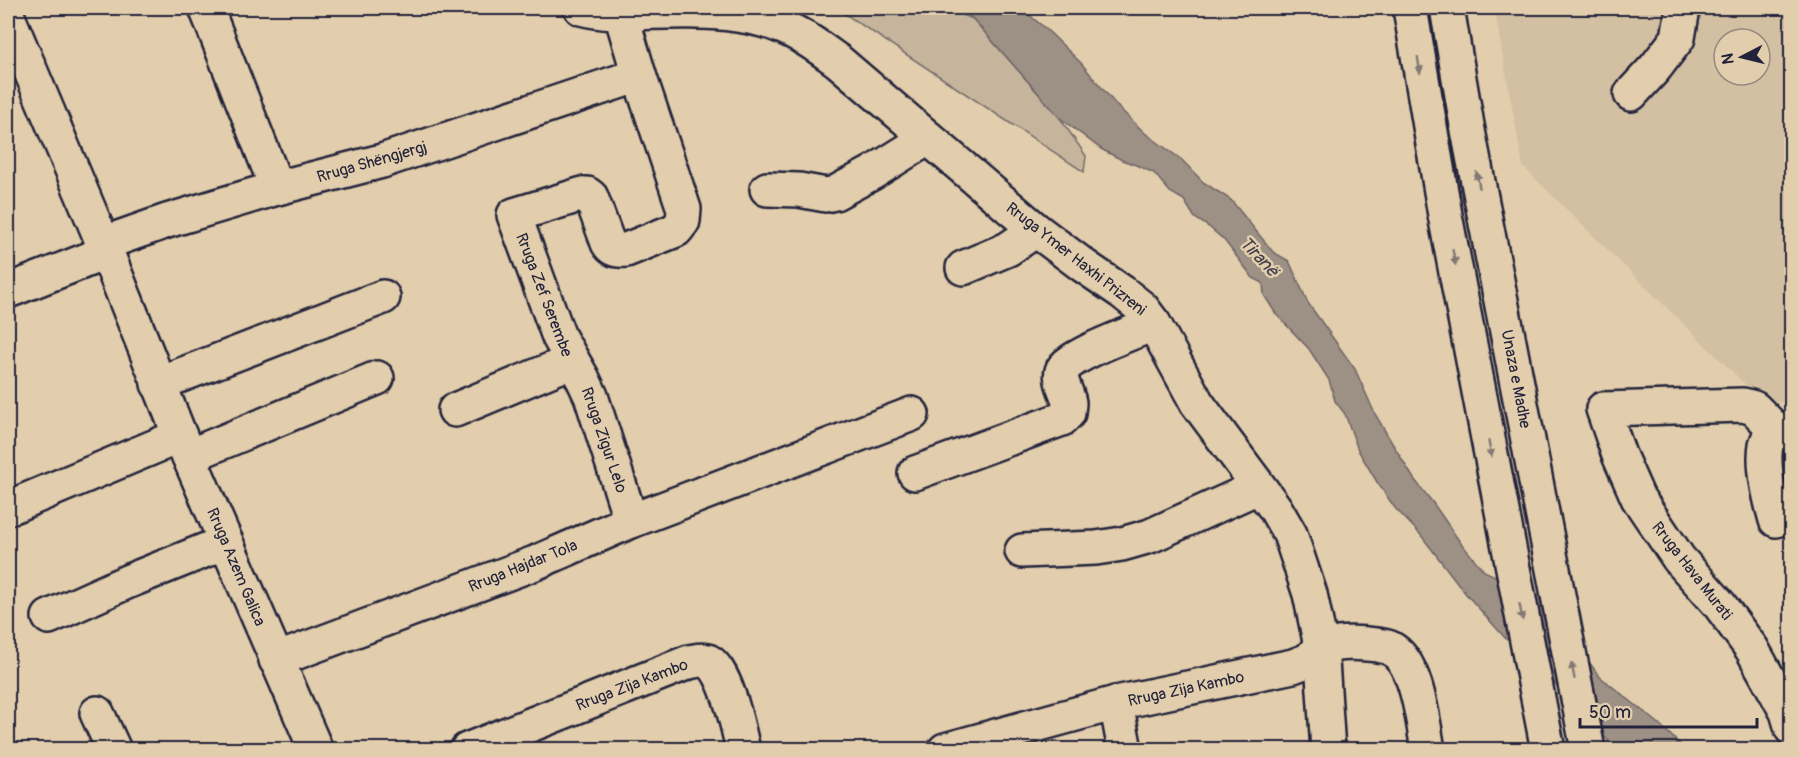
<svg xmlns="http://www.w3.org/2000/svg" width="1799" height="757" font-family="Pangolin,sans-serif">
<style>
.built{fill:#d3c0a3;fill-rule:evenodd}
.green{fill:#c6b59c;stroke:#746c6c;stroke-width:1.5}
.water{fill:#9d9084;stroke:#6c6467;stroke-width:1.5}
.lines{fill:none;stroke-linecap:round;stroke-linejoin:round}
.minor-casing{stroke:#22223b;stroke-width:38}
.major-casing{stroke:#22223b;stroke-width:38}
.highway-casing{stroke:#22223b;stroke-width:38}
.minor{stroke:#e2ceac;stroke-width:33}
.major{stroke:#e2ceac;stroke-width:33}
.highway{stroke:#e2ceac;stroke-width:33}
.oneway{fill:#827874}
.labels{text-anchor:middle;dominant-baseline:central;stroke-width:5;stroke-linejoin:round;paint-order:stroke}
.street-label{font-size:16px;fill:#22223b;stroke:#e2ceac}
.water-label{font-size:18px;font-style:italic;fill:#413e4d;stroke:#e2ceac}
</style>
<rect width="100%" height="100%" fill="#e2ceac"/>
<filter id="ink" filterUnits="userSpaceOnUse"><feTurbulence type="fractalNoise" baseFrequency=".0167" numOctaves="2"/><feDisplacementMap in="SourceGraphic" scale="12" xChannelSelector="R" yChannelSelector="G"/><feConvolveMatrix kernelMatrix="1 2 1 2 8 2 1 2 1" color-interpolation-filters="sRGB"/></filter>
<g filter="url(#ink)">
<path class="built" d="M 1494,8 L 1791,8 L 1792,397 L 1785,403 L 1771,401 L 1749,388 L 1523,167 ZM 1724,39 L 1760,39 L 1760,75 L 1724,75 Z"/>
<polygon class="green" points="836,8 945,8 973,19 1060,118 1086,156 1084,172"/>
<polygon class="water" points="960,8 1021,8 1046,29 1081,63 1117,106 1145,133 1182,160 1203,182 1231,200 1273,252 1289,261 1308,303 1355,369 1375,414 1392,443 1414,479 1433,503 1460,542 1484,571 1539,596 1552,586 1548,604 1599,676 1657,722 1685,749 1616,749 1511,637 1507,640 1466,594 1420,534 1395,508 1377,482 1358,450 1345,414 1335,401 1329,380 1309,349 1276,314 1264,295 1263,283 1253,278 1224,240 1209,227 1195,218 1184,200 1170,192 1154,173 1136,165 1122,160 1101,149 1060,118 973,19"/>
<g class="lines">
<g class="minor-casing">
<g id="minor">
<polyline points="206,8 277,188"/>
<path d="M 581,8 C 610,16 638,12 668,12 C 706,11 748,12 783,27 C 803,35 821,49 838,61 L 1036,230 L 1084,266 L 1122,292 L 1142,308 L 1154,324 L 1197,403 L 1275,508 L 1290,534 L 1310,594 L 1321,646 L 1328,750"/>
<path d="M 621,14 L 639,75 L 684,209 L 683,221 L 676,230 L 626,250 C 617,251 612,250 608,243 L 591,197 L 587,194 L 583,194 L 514,215 L 559,337 L 583,379 L 591,396 L 631,521"/>
<polyline points="1631,94 1655,68 1678,38 1683,8"/>
<polyline points="767,189 799,190 826,195 835,193 872,173 928,138"/>
<polyline points="963,268 1008,249 1036,230"/>
<polyline points="8,291 92,258 116,239 167,221 277,188 382,161 639,75"/>
<polyline points="158,384 383,297"/>
<polyline points="455,410 572,361"/>
<path d="M 1773,427 C 1771,432 1768,439 1766,445 C 1762,467 1770,499 1776,520"/>
<polyline points="1792,434 1773,427 1754,408 1743,405 1603,409 1619,455 1638,498 1679,559 1719,604 1752,649 1787,712 1792,729"/>
<polyline points="189,456 377,378"/>
<path d="M 915,473 L 1062,419 L 1068,413 C 1068,410 1069,406 1069,403 C 1068,393 1059,382 1062,371 C 1066,356 1137,331 1154,324"/>
<polyline points="8,508 180,436"/>
<polyline points="1022,551 1096,548 1122,544 1150,536 1258,487"/>
<polyline points="49,617 129,581 226,542"/>
<path d="M 1321,646 C 1343,643 1355,642 1377,645 C 1381,646 1386,646 1390,648 C 1417,661 1423,722 1428,750"/>
<polyline points="276,660 535,563 631,521 912,414"/>
<polyline points="1116,703 1125,750"/>
<polyline points="97,713 114,750"/>
<path d="M 467,750 L 689,662 C 695,661 702,659 708,661 C 726,669 739,731 743,750"/>
<polyline points="945,750 1116,703 1293,666 1309,660 1321,646"/>
</g>
</g>
<g class="major-casing">
<polyline id="major" points="8,17 105,248 180,436 316,750"/>
</g>
<g class="highway-casing">
<g id="highway">
<polyline points="1410,8 1445,215 1548,750"/>
<polyline points="1447,8 1467,125 1588,750"/>
</g>
</g>
<use href="#minor" class="minor"/>
<use href="#major" class="major"/>
<use href="#highway" class="highway"/>
</g>
<defs><path id="oneway-solid" d="M-6-.8H1V-3.2L6.5 0L1 3.2V.8H-6Z" transform="scale(1.5)"/></defs>
<g class="oneway">
<use href="#oneway-solid" transform="translate(1419 65) rotate(81)"/>
<use href="#oneway-solid" transform="translate(1478 180) rotate(-101)"/>
<use href="#oneway-solid" transform="translate(1454 257) rotate(79)"/>
<use href="#oneway-solid" transform="translate(1490 449) rotate(79)"/>
<use href="#oneway-solid" transform="translate(1521 612) rotate(79)"/>
<use href="#oneway-solid" transform="translate(1573 671) rotate(-101)"/>
</g>
</g>
<g class="labels">
<g class="street-label">
<text transform="translate(372 162) rotate(-16)">Rruga Shëngjergj</text>
<text transform="translate(1076 259) rotate(38)">Rruga Ymer Haxhi Prizreni</text>
<text transform="translate(544 295) rotate(69)">Rruga Zef Serembe</text>
<text transform="translate(1516 379) rotate(79)">Unaza e Madhe</text>
<text transform="translate(604 440) rotate(71)">Rruga Zigur Lelo</text>
<text transform="translate(523 566) rotate(-22)">Rruga Hajdar Tola</text>
<text transform="translate(236 567) rotate(67)">Rruga Azem Galica</text>
<text transform="translate(1692 571) rotate(52)">Rruga Hava Murati</text>
<text transform="translate(632 685) rotate(-21)">Rruga Zija Kambo</text>
<text transform="translate(1186 689) rotate(-12)">Rruga Zija Kambo</text>
</g>
<g class="water-label">
<text transform="translate(1259 257) rotate(46)">Tiranë</text>
</g>
</g>
<rect width="1799" height="757" fill="none" stroke="#e2ceac" stroke-width="30"/>
<rect x="15" y="15" width="1769" height="727" fill="none" stroke="#22223b" stroke-width="2" filter="url(#ink)"/>
<g transform="translate(1742 57) rotate(263)"><circle r="28" fill="#e2ceac" stroke="#95897f" stroke-width="1.5"/>
<path d="M0-4.5L10 22L0 15L-10 22Z" fill="#22223b"/>
<text y="-9" font-size="16" font-weight="bold" text-anchor="middle" fill="#22223b">N</text>
</g>
<path d="M1580 718v9h177v-9" fill="none" stroke="#22223b" stroke-width="3"/>
<text x="1589" y="718" font-size="18" fill="#22223b" stroke="#e2ceac" stroke-width="4.5" paint-order="stroke">50 m</text>
</svg>
